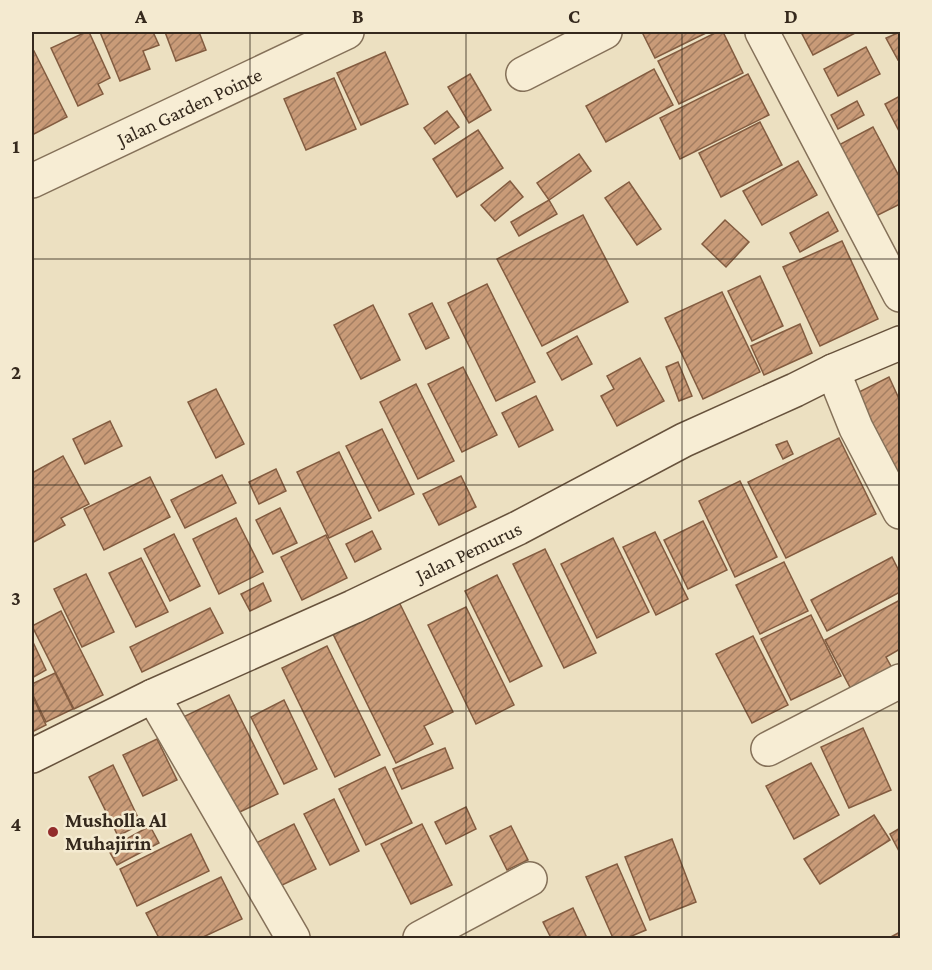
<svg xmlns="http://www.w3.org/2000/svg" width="932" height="970" font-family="'Crimson Pro',serif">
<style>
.building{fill:url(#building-hatch);stroke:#835c40;stroke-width:1.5}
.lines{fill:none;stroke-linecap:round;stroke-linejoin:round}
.street-casing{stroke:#857159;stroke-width:36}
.secondary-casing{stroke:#67523c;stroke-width:36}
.street{stroke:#f7edd4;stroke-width:33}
.secondary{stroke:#f7edd4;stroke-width:33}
.grid{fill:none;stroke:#35291d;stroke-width:1.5;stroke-opacity:0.55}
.poi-dot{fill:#922c2b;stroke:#f4ead0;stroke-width:2}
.labels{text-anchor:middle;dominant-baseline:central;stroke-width:5;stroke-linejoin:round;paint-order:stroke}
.street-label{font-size:20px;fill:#35291d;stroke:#f4ead0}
.poi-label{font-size:20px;font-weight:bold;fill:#35291d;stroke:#f4ead0;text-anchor:start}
.neatline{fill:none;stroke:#35291d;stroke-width:2}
.grid-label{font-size:20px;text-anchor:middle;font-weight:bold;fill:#35291d}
</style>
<defs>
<pattern id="building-hatch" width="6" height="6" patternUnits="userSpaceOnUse" patternTransform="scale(1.5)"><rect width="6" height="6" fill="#c99b78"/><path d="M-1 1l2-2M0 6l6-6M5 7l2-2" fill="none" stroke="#a47e62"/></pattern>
</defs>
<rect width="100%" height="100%" fill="#ece0c1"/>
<g class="building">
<polygon points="86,32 89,32 110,78 98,84 103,94 78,106 51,48"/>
<polygon points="100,32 153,32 159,45 143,51 150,69 120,81"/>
<polygon points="165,32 199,32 206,50 176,61"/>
<polygon points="642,32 708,32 655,58"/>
<polygon points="717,32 723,32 743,73 679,104 658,61"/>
<polygon points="801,32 857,32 813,55"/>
<polygon points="900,32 900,59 898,60 886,38"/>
<polygon points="866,47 880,74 838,96 824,69"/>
<polygon points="34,51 67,117 32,135 32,52"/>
<polygon points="385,52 408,104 361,125 337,73"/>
<polygon points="654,69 673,105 606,142 586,106"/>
<polygon points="470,74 491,110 469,123 448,87"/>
<polygon points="748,74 769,115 680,159 660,118"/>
<polygon points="334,78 356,129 306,150 284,99"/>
<polygon points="900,96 900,133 885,104"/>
<polygon points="857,101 864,115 838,129 831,115"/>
<polygon points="447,111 459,127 435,144 424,128"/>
<polygon points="760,122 782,165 721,197 699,153"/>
<polygon points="873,127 900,178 900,204 872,218 835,147"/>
<polygon points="478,130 503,168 457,197 433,159"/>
<polygon points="579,154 591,171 549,200 537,183"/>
<polygon points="798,161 817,195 762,225 743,191"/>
<polygon points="510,181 523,197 495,221 481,205"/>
<polygon points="629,182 661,229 637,245 605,198"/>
<polygon points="549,200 557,214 519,236 511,222"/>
<polygon points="828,212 838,231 800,252 790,233"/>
<polygon points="583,215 628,302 542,346 497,259"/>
<polygon points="725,220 749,242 726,267 702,244"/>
<polygon points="842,241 878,319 820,346 783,267"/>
<polygon points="760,276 783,326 752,341 728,291"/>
<polygon points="487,284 535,382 496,401 448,303"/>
<polygon points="722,292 760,372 703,399 665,318"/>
<polygon points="432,303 449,338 426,349 409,314"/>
<polygon points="373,305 400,360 361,379 334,325"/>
<polygon points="800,324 812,353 764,375 751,346"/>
<polygon points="577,336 592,364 562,380 547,353"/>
<polygon points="640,358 664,401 617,426 601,396 614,389 607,376"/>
<polygon points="678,362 692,396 679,401 666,367"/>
<polygon points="463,367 497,435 462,452 428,384"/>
<polygon points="889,377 900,401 900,495 849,397"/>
<polygon points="416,384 454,461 418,479 380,402"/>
<polygon points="216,389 244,444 216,458 188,402"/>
<polygon points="536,396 553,430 519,447 502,413"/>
<polygon points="110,421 122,446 85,464 73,439"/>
<polygon points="382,429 414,494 379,511 346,446"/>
<polygon points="839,438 876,514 786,558 748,482"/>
<polygon points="787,441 793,454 783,459 776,445"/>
<polygon points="339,452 371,518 329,538 297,472"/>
<polygon points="63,456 89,504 61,518 65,525 32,543 32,473"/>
<polygon points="276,469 286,491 259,504 249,482"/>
<polygon points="222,475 236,503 185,528 171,500"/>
<polygon points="461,476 476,507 439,525 423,494"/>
<polygon points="150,477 170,517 104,550 84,509"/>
<polygon points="740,481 777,557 735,577 699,501"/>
<polygon points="280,508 297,543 273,554 256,520"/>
<polygon points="236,518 263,572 219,594 193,539"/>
<polygon points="703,521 727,570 688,589 664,540"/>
<polygon points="372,531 381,549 355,562 346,544"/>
<polygon points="655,532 688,599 656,615 623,547"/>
<polygon points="174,534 200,586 170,601 144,549"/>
<polygon points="326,535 347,578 302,600 281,557"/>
<polygon points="613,538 649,612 597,638 561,564"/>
<polygon points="545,549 596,653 564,668 513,564"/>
<polygon points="892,557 900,573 900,592 827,631 811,600"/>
<polygon points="141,558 168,612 136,627 109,573"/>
<polygon points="784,562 808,611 760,634 736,585"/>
<polygon points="86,574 114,632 82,647 54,589"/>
<polygon points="497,575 542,666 510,682 465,591"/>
<polygon points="263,583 271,601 250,611 241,594"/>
<polygon points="900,600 900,649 886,657 893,670 852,691 825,640"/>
<polygon points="399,602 453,712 424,726 433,744 396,763 333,634"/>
<polygon points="466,607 514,705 476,724 428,625"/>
<polygon points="210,608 223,633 142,672 130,647"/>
<polygon points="61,611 103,695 74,709 32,626"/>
<polygon points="811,615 841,676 791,700 761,639"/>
<polygon points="753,636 788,705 752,723 716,654"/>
<polygon points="32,640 46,670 32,678"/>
<polygon points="327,646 380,755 335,777 282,668"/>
<polygon points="55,673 73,709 46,722 32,693 32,684"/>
<polygon points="32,695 46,725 32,732"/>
<polygon points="229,695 278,794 229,817 181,718"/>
<polygon points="284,700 317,769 284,784 251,717"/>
<polygon points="863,728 891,790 849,808 821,747"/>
<polygon points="157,739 177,780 143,796 123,755"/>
<polygon points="445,748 453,768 402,789 393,769"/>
<polygon points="811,763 839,815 794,839 766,786"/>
<polygon points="113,765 141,824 118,836 89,777"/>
<polygon points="385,767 412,823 366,845 339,789"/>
<polygon points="334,799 359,851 330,865 304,814"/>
<polygon points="466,807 476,829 446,844 435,822"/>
<polygon points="874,815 890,840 820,884 804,859"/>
<polygon points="294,824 316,869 278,887 256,843"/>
<polygon points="422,824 452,885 411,904 381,844"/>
<polygon points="150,826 159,843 117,865 108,849"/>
<polygon points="511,826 528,860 507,870 490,836"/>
<polygon points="900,828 900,853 890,834"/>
<polygon points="191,834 209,871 137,906 120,869"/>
<polygon points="672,839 696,902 650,920 625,857"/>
<polygon points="617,864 646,930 627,938 613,938 586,877"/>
<polygon points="221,877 242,919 201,938 159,938 146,913"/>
<polygon points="573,908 587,938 551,938 543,922"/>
<polygon points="900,932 900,938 889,938"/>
</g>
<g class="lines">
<g class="street-casing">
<g id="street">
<polyline points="762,32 900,295"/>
<polyline points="523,74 605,32"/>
<path id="s1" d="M 32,181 L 347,32"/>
<polyline points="833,371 856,428 900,512"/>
<polyline points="153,696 293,938"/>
<polyline points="768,749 900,681"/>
<polyline points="420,938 530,879"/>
</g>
</g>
<g class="secondary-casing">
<g id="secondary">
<path id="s2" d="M 32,756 L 153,696 L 353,607 L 518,528 L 684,440 L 795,390 L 833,371 L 900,343"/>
</g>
</g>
<use href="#street" class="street"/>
<use href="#secondary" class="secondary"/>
</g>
<path class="grid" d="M 250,32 L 250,938M 466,32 L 466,938M 682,32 L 682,938M 32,259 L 900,259M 32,485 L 900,485M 32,711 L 900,711"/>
<circle class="poi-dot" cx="53" cy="832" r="6"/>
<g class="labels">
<g class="street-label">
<text stroke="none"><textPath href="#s1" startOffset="174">Jalan Garden Pointe</textPath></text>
<text stroke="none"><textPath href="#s2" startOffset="482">Jalan Pemurus</textPath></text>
</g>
<g class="poi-label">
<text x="65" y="820">Musholla Al<tspan x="65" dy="23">Muhajirin</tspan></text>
</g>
</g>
<rect width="932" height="970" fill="none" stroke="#f4ead0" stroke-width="66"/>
<rect x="33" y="33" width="866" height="904" class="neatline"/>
<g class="grid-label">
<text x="141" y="23">A</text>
<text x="358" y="23">B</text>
<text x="574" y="23">C</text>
<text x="791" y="23">D</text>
<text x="16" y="153">1</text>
<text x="16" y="379">2</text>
<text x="16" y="605">3</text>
<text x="16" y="831">4</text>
</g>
</svg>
